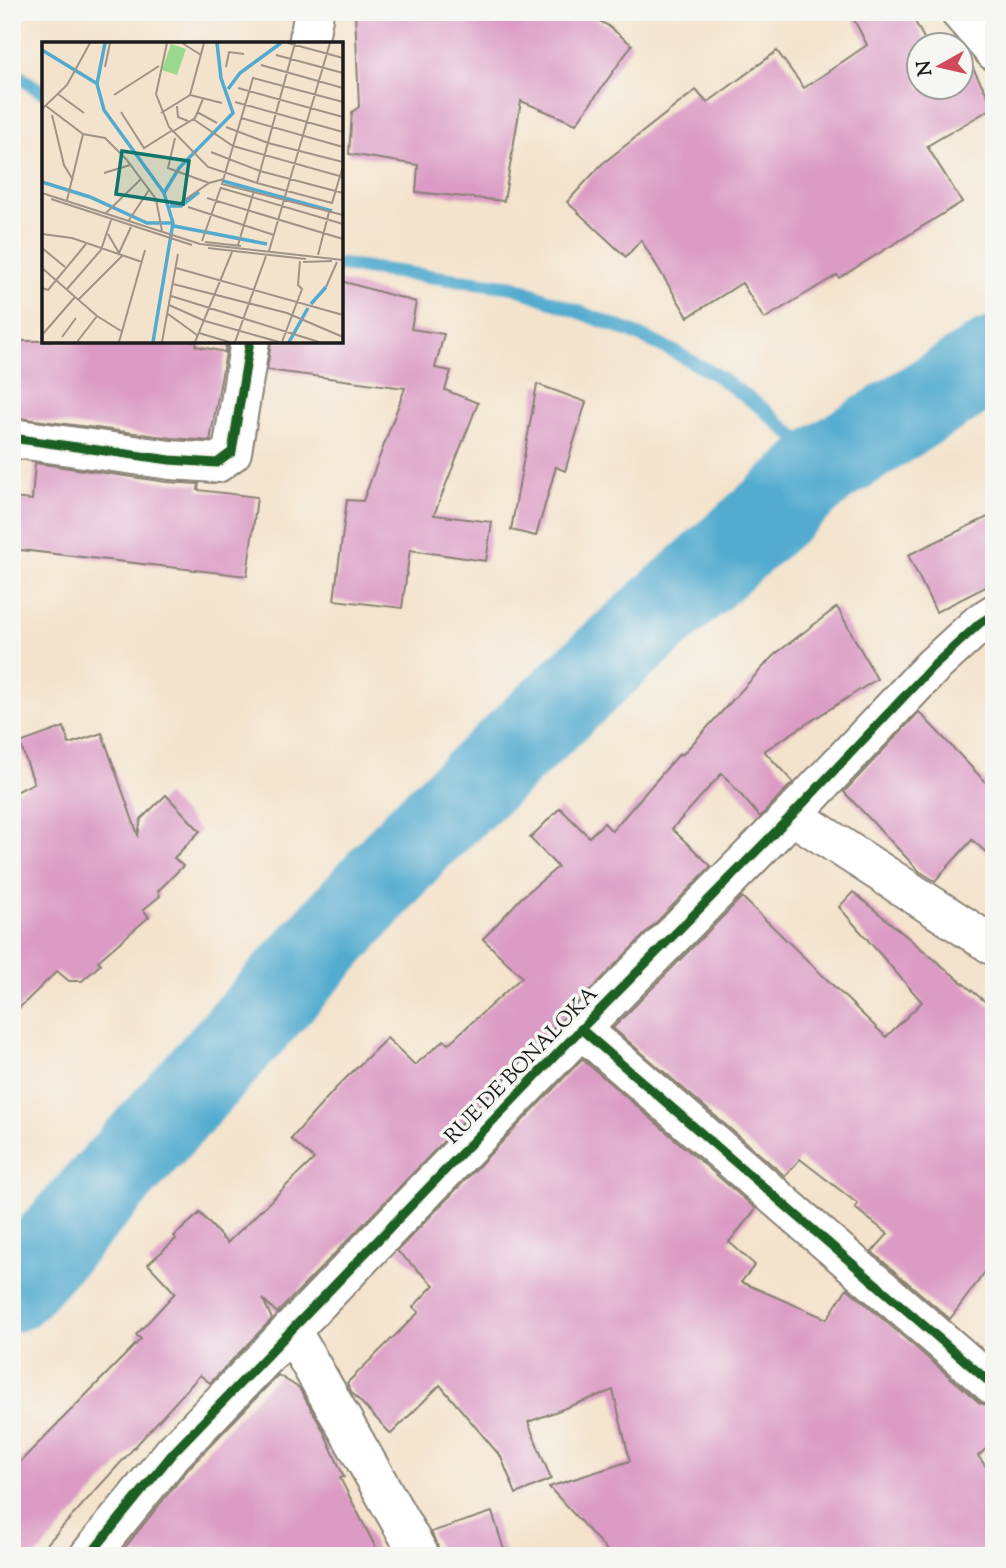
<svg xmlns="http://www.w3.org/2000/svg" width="1006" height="1568" font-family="'Sorts Mill Goudy',serif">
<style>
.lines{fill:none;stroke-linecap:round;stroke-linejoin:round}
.stream{stroke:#52abcf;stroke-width:14}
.river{stroke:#52abcf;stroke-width:84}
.building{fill:#db9bc5}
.minor-casing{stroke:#888074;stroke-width:42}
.minor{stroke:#fff;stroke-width:38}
.cycleway-casing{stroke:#f6f6f2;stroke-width:13}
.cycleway{stroke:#1b5e20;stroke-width:9}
.labels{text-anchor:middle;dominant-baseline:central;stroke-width:7;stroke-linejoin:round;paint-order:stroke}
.street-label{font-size:21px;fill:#1c1c1c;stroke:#f6f6f2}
.inset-river{fill:none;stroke:#52abcf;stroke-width:3.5}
.inset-road{fill:none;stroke:#9e9386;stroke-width:2}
.view{fill:#0f766e;fill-opacity:0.15;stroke:#0f766e;stroke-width:3.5}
.inset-edge{fill:none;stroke:#1c1c1c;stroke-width:3.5}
</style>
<rect width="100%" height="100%" fill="#f6f6f2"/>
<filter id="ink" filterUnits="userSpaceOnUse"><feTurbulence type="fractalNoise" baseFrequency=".0143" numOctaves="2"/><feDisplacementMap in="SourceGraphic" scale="14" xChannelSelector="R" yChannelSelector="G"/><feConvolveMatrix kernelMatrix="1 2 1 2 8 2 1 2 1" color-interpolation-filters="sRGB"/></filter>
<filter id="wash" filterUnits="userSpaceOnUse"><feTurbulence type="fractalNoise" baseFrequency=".00686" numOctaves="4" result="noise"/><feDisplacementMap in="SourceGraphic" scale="28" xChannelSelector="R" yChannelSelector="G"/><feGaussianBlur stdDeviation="1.57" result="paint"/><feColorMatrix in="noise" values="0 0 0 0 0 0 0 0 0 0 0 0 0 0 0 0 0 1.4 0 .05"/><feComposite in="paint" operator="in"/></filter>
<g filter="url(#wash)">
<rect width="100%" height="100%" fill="#f4e3cc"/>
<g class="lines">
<g class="stream">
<polyline points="12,72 44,93"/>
<polyline points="341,265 514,287 634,333 675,352 719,377 762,408 826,465"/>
</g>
<polyline class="river" points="12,1290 418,838 601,666 826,465 994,359"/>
</g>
<g id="blocks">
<g class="building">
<polygon points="355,12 583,12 607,25 632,45 576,124 521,101 504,201 416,192 418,165 349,154 352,112 359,107"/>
<polygon points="850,12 910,12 928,46 919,46 919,88 961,88 961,57 965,54 994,107 927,146 962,202 839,278 837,275 764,319 742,283 688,317 641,240 626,257 567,202 602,164 696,90 707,103 777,51 804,88 867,45"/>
<polygon points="341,281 416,302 411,329 444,334 435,368 451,371 445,390 478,403 434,515 492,522 486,561 410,550 402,608 334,600 347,500 363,501 405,388 267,370 271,341 341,341"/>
<polygon points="12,341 197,341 196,346 225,352 226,341 228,341 210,441 172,438 12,417"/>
<polygon points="537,384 586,402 565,471 556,467 536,536 511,530"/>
<polygon points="35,463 167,482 199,484 198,490 257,497 247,576 12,549 12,498 32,500"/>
<polygon points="994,514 994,583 936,612 908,555"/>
<polygon points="837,607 877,679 764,751 793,782 760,817 722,773 672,829 711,866 277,1313 263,1299 272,1319 210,1383 200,1375 36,1556 12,1556 12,1470 141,1339 136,1335 175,1293 148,1264 176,1239 174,1236 200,1213 227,1243 314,1159 291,1139 335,1089 387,1038 415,1065 444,1040 448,1044 522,977 483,939 521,898 558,867 530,838 560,808 589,837 604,823 612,831 680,753 682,755 774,655"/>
<polygon points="919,712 994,791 994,859 972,840 935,881 919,871 844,792"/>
<polygon points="64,727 69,744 102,733 138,835 141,819 166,795 200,831 174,858 183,866 158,891 160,896 143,910 149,917 98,961 101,964 82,981 69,981 57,971 12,1015 12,794 34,783 20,743"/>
<polygon points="853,892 994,1009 994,1260 950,1319 872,1252 888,1234 855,1208 858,1204 800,1159 785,1176 613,1028 742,897 886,1037 922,1002 839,907"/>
<polygon points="582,1059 756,1209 729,1242 755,1265 741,1282 827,1319 847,1288 980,1403 994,1407 994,1442 978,1456 994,1477 994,1556 612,1556 549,1487 630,1461 613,1390 528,1422 551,1479 516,1494 501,1457 440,1385 391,1434 352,1393 347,1383 419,1312 413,1307 434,1285 397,1251"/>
<polygon points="278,1375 299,1388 323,1430 344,1477 340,1478 380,1556 118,1556 189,1468"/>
<polygon points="492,1512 506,1556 442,1556 431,1532"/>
</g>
</g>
</g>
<g filter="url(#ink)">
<use href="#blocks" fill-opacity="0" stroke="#888074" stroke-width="2"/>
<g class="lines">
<g class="minor-casing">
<g id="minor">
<polyline points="960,12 994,51"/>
<polyline points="308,44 314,12"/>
<polyline points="12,438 170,460 217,463 232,452 250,341"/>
<polyline points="792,815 994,946"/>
<polyline points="581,1029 994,1386"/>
<polyline points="291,1330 420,1556"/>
<polyline points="89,1556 173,1453 581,1029 792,815 932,667 980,623 994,614"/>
</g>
</g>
<use href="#minor" class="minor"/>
<g class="cycleway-casing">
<g id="cycleway">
<polyline points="12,438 170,460 217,463 232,452 250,341"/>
<polyline points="581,1029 994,1386"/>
<polyline points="89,1556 173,1453 581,1029 792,815 932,667 980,623 994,614"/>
</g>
</g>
<use href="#cycleway" class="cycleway"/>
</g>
</g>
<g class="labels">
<g class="street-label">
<text transform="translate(522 1066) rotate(-46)">RUE DE BONALOKA</text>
</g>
</g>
<g transform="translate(42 42)">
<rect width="301" height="301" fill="#f4e3cc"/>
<path d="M 129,2 L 144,7 L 135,33 L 120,28 Z" fill="#99d88d"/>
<path class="inset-river" d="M 63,1 L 55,42 L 62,68 L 122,151 L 131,181 L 111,300M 0,8 L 54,41M 186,47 L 198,31 L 239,1M 181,139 L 290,169M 0,140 L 48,155 L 105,181 L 131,181M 122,151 L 137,126 L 191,71 L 179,36 L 175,1M 128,164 L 139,164 L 157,150M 132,184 L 225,202M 269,262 L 284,245M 247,300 L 266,266"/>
<path class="inset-road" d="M 125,1 L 114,52 L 127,85 L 166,125 L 215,141 L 253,1M 140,1 L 159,13M 246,1 L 301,16M 234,13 L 301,31M 219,23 L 301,46M 63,25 L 68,1M 184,25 L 187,10 L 202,12M 196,46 L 301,75M 16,52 L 42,71M 72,53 L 117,24M 148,53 L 180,61M 193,60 L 301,90M 301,60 L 211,36 L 180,142 L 301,173M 4,64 L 41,92 L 63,96 L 84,117 L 114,157 L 120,189M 135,64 L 136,75 L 146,79M 0,67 L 25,43 L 48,1M 79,70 L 102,106 L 129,89M 155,70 L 175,81M 119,71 L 148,53 L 162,1M 10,73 L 22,123 L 31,138M 199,76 L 301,105M 151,77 L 191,104 L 301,135M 184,85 L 226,101 L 301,120M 130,90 L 153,76 L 161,57M 133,96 L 126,126 L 167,141M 169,110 L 218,129 L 301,151M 62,131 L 88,123M 215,141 L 290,161 L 301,124M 179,146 L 301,182M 0,151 L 158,202 L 301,218M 165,156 L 301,197M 9,157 L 150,203M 25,158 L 41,92M 134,164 L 167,141 L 182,137M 146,165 L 232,193M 64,171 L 99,137M 87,178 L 107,148M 0,192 L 30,196 L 100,220M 66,192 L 77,211M 160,199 L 179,145M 163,200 L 199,204M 196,203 L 212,149M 0,206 L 23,225M 166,206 L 264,217M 227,209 L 288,1M 76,213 L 89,185M 276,213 L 287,170M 261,220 L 290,219M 0,226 L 55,274 L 79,289M 134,226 L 301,273M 131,242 L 245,271 L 301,295M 284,245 L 295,220M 0,246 L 6,248 L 44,202M 25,247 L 59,208 L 69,178M 129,254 L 277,300M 37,257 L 80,214M 127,263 L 163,279 L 237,300M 126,272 L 155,293M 157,291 L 187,300M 0,293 L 33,255M 20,295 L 34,276M 35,300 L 55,274M 77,300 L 103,208M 120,300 L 136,212M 153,300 L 190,210M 193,300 L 224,214M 240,300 L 260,247 L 256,243 L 258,219"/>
<path class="view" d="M 80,109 L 147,119 L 141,162 L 74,152 Z"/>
<rect width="301" height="301" class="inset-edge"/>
</g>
<rect width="1006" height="1568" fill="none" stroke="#f6f6f2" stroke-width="42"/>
<g transform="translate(940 66) rotate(262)"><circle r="33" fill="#f6f6f2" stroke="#9f9f9c" stroke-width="2"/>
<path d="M0-5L12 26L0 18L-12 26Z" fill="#d1495b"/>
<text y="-10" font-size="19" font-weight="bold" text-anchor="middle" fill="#1c1c1c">N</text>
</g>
</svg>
